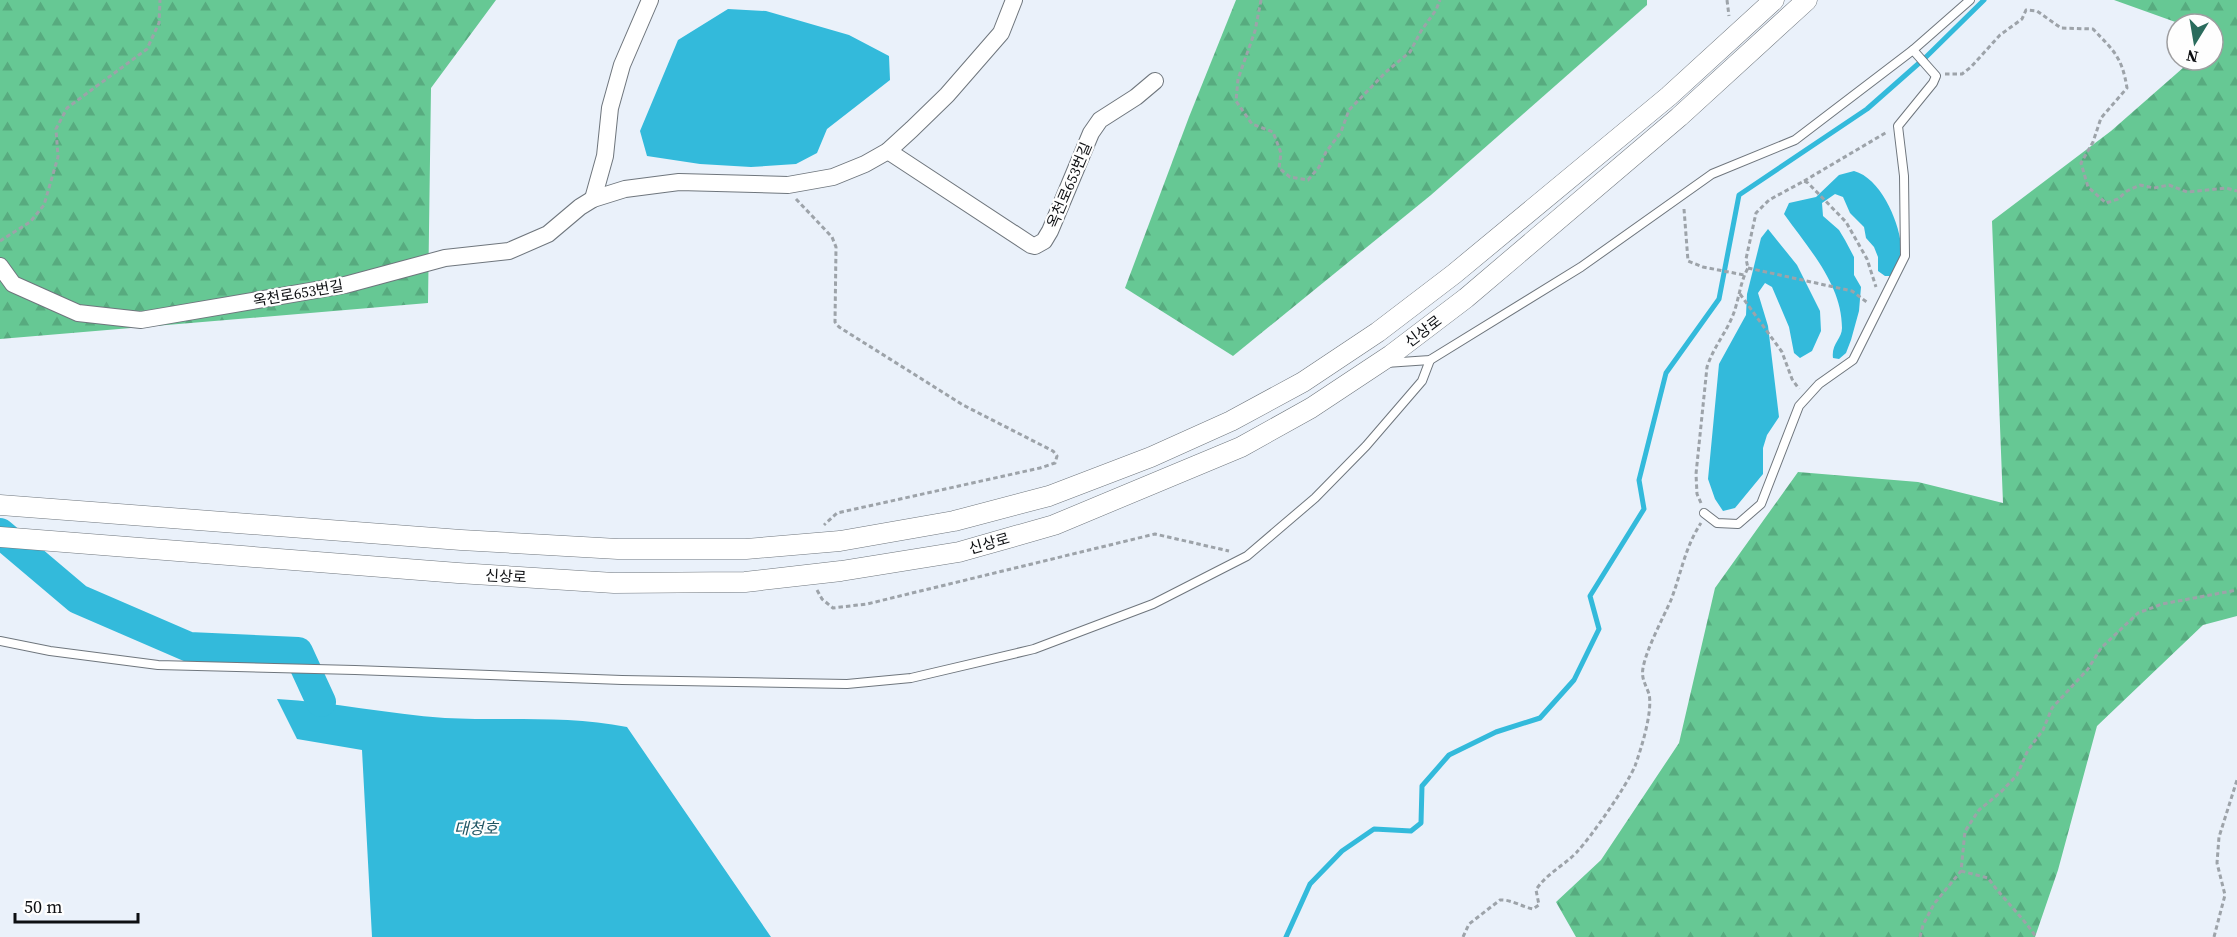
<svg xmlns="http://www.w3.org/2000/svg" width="2237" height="937" font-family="'Source Serif 4','Noto Sans KR',serif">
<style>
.forest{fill:url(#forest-firs)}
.water{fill:#33badb}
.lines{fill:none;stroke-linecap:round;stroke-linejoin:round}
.stream{stroke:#33badb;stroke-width:5}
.river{stroke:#33badb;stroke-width:30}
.service-casing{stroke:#6f767d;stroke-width:10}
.minor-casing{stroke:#6f767d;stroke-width:18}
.tertiary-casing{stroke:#6f767d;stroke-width:21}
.path{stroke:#9da3a9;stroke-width:3;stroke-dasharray:4.5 3;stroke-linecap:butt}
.service{stroke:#fff;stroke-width:8}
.minor{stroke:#fff;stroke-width:16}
.tertiary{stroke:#fff;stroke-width:20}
.labels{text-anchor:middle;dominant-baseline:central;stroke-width:4.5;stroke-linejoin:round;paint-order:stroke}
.street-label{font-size:15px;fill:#0d0f12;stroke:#fefefe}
.water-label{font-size:16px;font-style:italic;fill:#225765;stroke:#fefefe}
</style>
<defs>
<pattern id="forest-firs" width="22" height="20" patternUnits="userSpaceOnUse" patternTransform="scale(1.5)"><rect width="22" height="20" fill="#66c894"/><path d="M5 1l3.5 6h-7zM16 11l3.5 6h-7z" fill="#57ab7f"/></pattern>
</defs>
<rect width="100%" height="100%" fill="#eaf1fa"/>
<g class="forest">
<polygon points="0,0 496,0 431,88 428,303 0,339"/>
<polygon points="1236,0 1647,0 1647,5 1431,195 1233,356 1125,288 1189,117"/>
<polygon points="2114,0 2237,0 2237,616 2203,625 2097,726 2058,870 2035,937 1576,937 1556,902 1601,860 1679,743 1715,588 1798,472 1918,482 2003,503 1992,221 2111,131 2192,60 2213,60 2213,42 2218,37 2213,35 2213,24 2181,24"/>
</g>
<g class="water">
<polygon points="728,9 766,11 849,35 889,56 890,80 827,129 817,153 796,164 751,167 700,164 647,156 640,131 678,40"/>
<path d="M 1854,171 C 1880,178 1898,219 1901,244 C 1903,254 1895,267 1892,276 L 1885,276 L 1878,271 L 1878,257 L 1874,247 L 1866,238 L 1864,227 L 1850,213 L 1843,197 L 1835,194 L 1822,203 L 1823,216 L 1839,230 L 1845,240 L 1854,257 L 1854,275 L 1861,287 L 1859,311 L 1851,340 L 1846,353 L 1839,359 L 1833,358 C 1831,344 1842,339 1842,328 C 1842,284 1808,248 1784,214 L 1789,203 L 1816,197 L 1839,175 Z"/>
<polygon points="1768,229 1797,265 1820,311 1821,331 1812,351 1800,358 1794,353 1789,327 1772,287 1765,283 1758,293 1768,326 1779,417 1767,435 1763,448 1763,474 1735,508 1723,511 1715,499 1708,479 1719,364 1746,315 1747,294 1761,238"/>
<path d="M 277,699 C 333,702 388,714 445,718 C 505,721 567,715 627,727 L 771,937 L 372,937 L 362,750 L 297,739 Z"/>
</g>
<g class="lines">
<polyline class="stream" points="1286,937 1310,884 1342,851 1374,829 1411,831 1421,823 1422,786 1449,755 1496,732 1540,718 1574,680 1599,629 1590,596 1644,509 1639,480 1666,373 1719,299 1739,195 1867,109 1926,57 1984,0"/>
<polyline class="river" points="0,533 78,599 189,647 298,652 321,702"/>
<g class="service-casing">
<g id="service">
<polyline points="1386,363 1430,360 1581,267 1712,174 1795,140 1913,50 1970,0"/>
<polyline points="1704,513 1717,523 1738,524 1761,504 1799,406 1819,384 1853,360 1905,256 1904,176 1898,126 1933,83 1936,76 1913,50"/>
<polyline points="0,641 50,651 158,665 355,670 622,680 847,684 911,678 1034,649 1153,604 1247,556 1315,498 1366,446 1422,381 1430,360"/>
</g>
</g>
<g class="minor-casing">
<g id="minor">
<polyline points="888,151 1031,245 1035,246 1044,241 1050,231 1091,133 1100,120 1136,97 1155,81"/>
<polyline points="593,199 605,156 610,108 622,65 650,0"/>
<polyline points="0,266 13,284 78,313 141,320 345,285 445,258 509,251 548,234 580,207 593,199 625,189 679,182 788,185 833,177 865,164 888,151 912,129 947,95 1001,33 1014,0"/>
</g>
</g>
<g class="tertiary-casing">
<g id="tertiary">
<polyline points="0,505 461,540 618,549 746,549 840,541 954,521 1049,496 1151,457 1231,421 1303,382 1378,332 1454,274 1669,96 1774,0"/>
<polyline points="0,537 458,573 614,583 745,582 841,571 959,552 1054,525 1241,447 1311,408 1391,355 1466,298 1679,117 1807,0"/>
</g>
</g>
<g class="path">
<polyline points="1261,0 1255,31 1238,79 1236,101 1252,124 1273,132 1281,153 1279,168 1290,177 1308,180 1319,167 1326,152 1341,132 1349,110 1387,71 1410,52 1421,31 1436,10 1440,0"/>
<polyline points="1727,0 1729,16"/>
<path d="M 1945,74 L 1962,74 L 1971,67 L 2000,35 L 2022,19 L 2026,10 L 2037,11 L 2061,28 L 2093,29 C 2114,51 2122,57 2127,88 L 2101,118 L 2093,142 L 2081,163 L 2088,187 L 2106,203 L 2118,199 L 2127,191 L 2140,185 L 2154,188 L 2169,185 L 2187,192 L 2226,188 L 2237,191"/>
<polyline points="1804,181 1887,132"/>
<polyline points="796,199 832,237 836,247 835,322 839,327 963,405 1053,451 1057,456 1055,463 1040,468 837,513 824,525"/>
<polyline points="1684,209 1688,261 1703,267 1744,275"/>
<polyline points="0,241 30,222 44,205 58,157 56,129 67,108 147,49 159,23 160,0"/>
<polyline points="1748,268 1852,291 1868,303"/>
<polyline points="1740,294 1782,352 1792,379 1799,389"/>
<path d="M 1701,503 L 1697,494 L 1696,474 L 1707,367 C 1714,346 1726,333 1733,315 C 1739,300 1740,282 1748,268 L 1746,259 L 1756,213 L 1769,200 L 1804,181 L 1808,183 L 1846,222 L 1867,259 L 1876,287"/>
<polyline points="817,590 822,599 833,608 867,604 1155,534 1229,551"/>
<path d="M 1961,871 L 1988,878 C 2003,899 2022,916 2036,937"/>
<path d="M 1463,937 L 1469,924 L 1500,900 C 1510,899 1523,907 1533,909 L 1539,905 L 1536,890 C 1546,874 1562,867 1576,853 C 1592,836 1626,787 1635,766 C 1641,749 1653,712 1649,694 C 1646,685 1641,679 1643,668 C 1646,650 1663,618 1671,600 C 1681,574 1685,547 1701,523"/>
<polyline points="1920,937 1923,925 1934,904 1961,871 1965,831 1979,810 2001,792 2017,775 2028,750 2043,730 2052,708 2088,669 2101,648 2138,613 2162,604 2237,590"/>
<polyline points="2214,937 2225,895 2217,863 2219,837 2237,780"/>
</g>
<use href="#service" class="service"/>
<use href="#minor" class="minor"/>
<use href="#tertiary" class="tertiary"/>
</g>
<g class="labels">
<g class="street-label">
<text transform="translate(1069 185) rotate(-67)">옥천로653번길</text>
<text transform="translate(298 293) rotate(-10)">옥천로653번길</text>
<text transform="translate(1423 331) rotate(-37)">신상로</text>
<text transform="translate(989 543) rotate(-16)">신상로</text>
<text transform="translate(506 576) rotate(3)">신상로</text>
</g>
<g class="water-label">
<text x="476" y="828">대청호</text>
</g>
</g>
<g transform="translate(2195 42) rotate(191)"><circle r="28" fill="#fefefe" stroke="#9e9ea0" stroke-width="1.5"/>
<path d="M0-4.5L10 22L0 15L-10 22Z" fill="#2a6c5d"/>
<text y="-9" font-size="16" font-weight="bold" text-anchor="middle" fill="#0d0f12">N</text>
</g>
<path d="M15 913v9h123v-9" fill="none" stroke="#0d0f12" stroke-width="3"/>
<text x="24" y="913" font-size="18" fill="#0d0f12" stroke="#fefefe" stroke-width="4.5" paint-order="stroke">50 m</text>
</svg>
